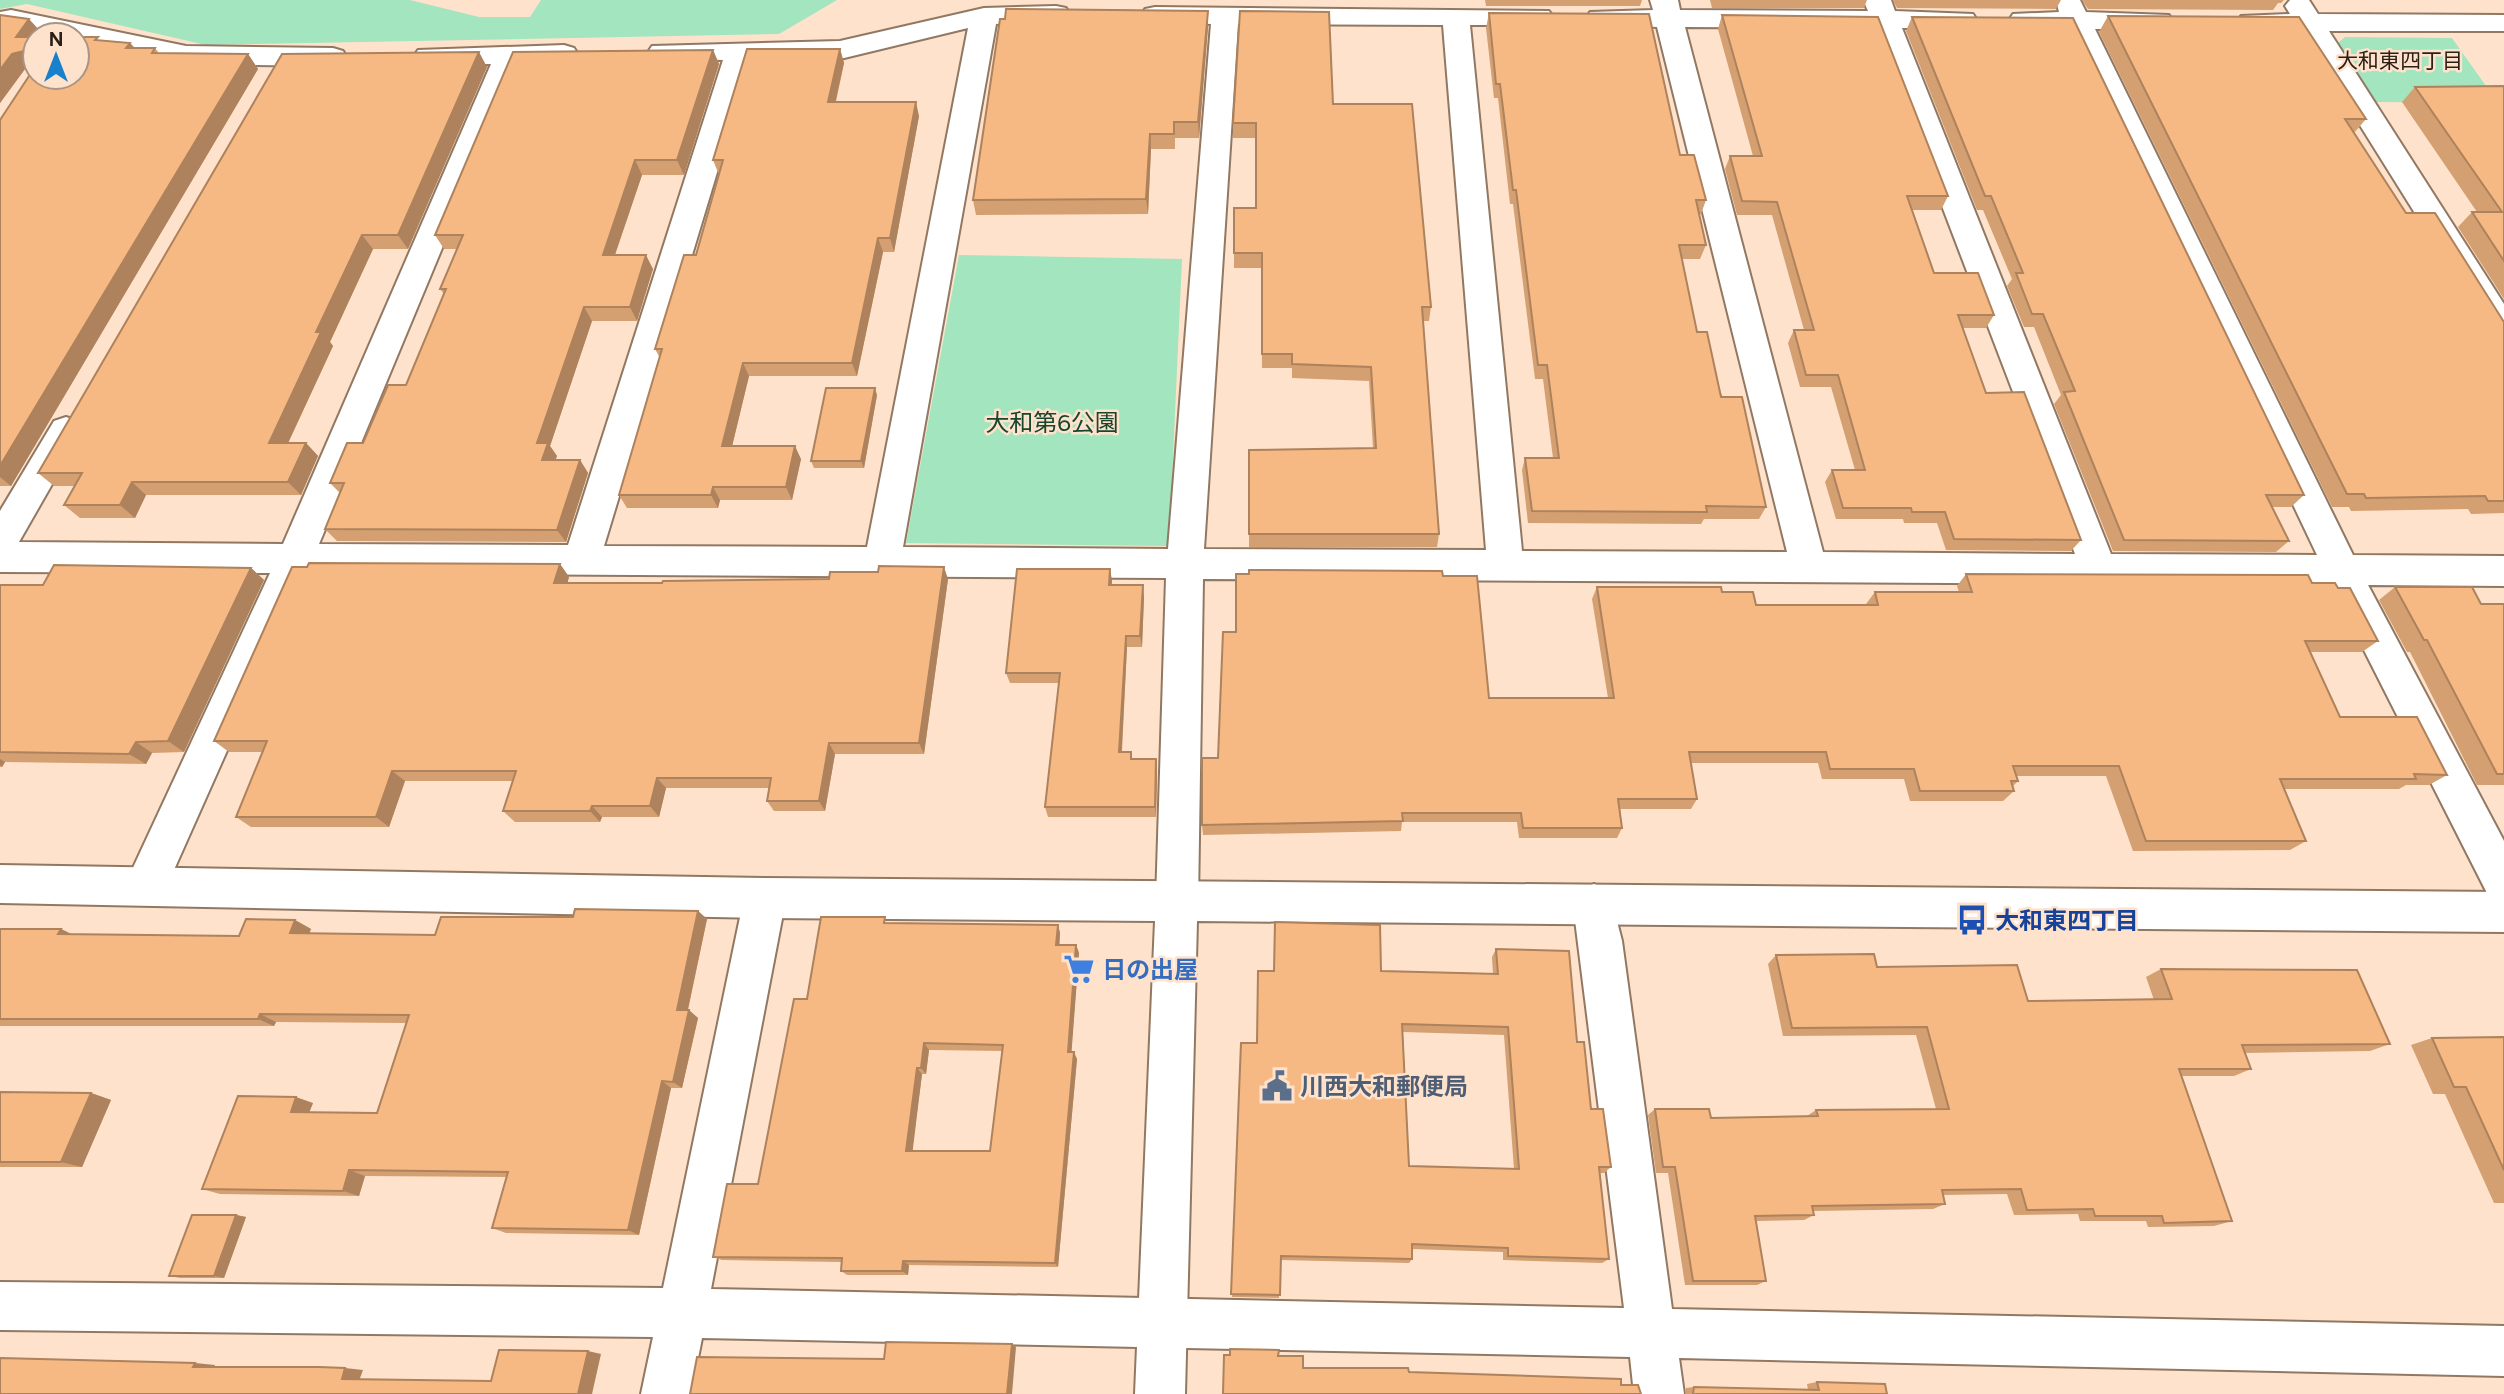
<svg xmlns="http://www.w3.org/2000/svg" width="2504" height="1394" font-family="Figtree,'Noto Sans JP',sans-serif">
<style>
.green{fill:#a2e5bf}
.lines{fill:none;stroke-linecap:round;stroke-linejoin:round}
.street-casing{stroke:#917863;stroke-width:4}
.secondary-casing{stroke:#917863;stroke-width:4}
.street{fill:#fff;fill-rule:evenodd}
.secondary{fill:#fff;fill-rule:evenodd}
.wall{fill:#d49f71;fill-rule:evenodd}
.shaded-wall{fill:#ad825c}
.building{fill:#f7b983;stroke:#ad825c;stroke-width:2;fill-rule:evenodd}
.labels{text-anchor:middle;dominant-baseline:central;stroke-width:5;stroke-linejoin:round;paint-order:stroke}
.far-neighbourhood-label{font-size:21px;fill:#2a2017;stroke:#ffe2cb}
.park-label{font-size:24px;fill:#19452f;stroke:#ffe2cb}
.transit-label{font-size:24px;font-weight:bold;fill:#164399;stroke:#ffe2cb;text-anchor:start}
.shop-label{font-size:24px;font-weight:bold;fill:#366cbe;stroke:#ffe2cb;text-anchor:start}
.service-label{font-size:24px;font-weight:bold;fill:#4e5e75;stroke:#ffe2cb;text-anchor:start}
</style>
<rect width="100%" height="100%" fill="#ffe2cb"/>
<g class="green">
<polygon points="0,0 410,0 479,17 530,17 541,0 837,0 779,34 206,45 27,4 0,9"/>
<polygon points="2345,37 2452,38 2498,103 2376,102 2338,43"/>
<polygon points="959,255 1182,259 1169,546 906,543"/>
</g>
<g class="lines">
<g class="street-casing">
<g id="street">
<path d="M 1650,0 L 1678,0 L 1680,10 L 1868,11 L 1863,0 L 1891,0 L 1895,11 L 1973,14 L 1977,20 L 1973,26 L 1963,28 L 1902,28 L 2111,554 L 2317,555 L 2067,29 L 2013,26 L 2009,20 L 2013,14 L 2059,12 L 2056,0 L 2080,0 L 2086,12 L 2169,15 L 2173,21 L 2169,27 L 2159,29 L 2095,29 L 2353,555 L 2504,556 L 2504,586 L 2368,585 L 2504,841 L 2504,902 L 2489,897 L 2331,585 L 1203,579 L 1198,902 L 1192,916 L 1177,922 L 1162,916 L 1156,902 L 1166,578 L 306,573 L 161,899 L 146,904 L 131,899 L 125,885 L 270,573 L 0,572 L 0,511 L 54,421 L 66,417 L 78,421 L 83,430 L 19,542 L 283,544 L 491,64 L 428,65 L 418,62 L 414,56 L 418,50 L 564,45 L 574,48 L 578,54 L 574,60 L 519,63 L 319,544 L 568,545 L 723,60 L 652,58 L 648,52 L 652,46 L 840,41 L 984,8 L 1056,6 L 1066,8 L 1070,14 L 1066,20 L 996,24 L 903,547 L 1168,549 L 1211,24 L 1145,21 L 1141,15 L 1145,9 L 1155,7 L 1549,11 L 1553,17 L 1549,23 L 1539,25 L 1470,25 L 1522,551 L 1787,552 L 1657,27 L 1590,24 L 1586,18 L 1590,12 L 1653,10 ZM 1238,24 L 1443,25 L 1486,550 L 1204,549 ZM 1685,27 L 1874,28 L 2075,554 L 1823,552 ZM 968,28 L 867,547 L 604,546 L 751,60 L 840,59 Z"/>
<polygon points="2290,0 2309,0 2318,14 2504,15 2504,31 2329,31 2504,304 2504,342 2493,338 2301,31 2241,28 2237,22 2241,16 2290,14 2285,6"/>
<path d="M 11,10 L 186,46 L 333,48 L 343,51 L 347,57 L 343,63 L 333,66 L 186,64 L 77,41 L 77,35 C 52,35 23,24 0,28 L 0,12 Z"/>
<polygon points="765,878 780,884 786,898 711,1289 1624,1308 1573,904 1579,890 1594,884 1609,890 1622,941 1672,1309 2504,1326 2504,1376 1679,1358 1684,1394 1634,1394 1630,1357 702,1338 691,1394 641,1394 653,1337 0,1330 0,1282 663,1288 744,898 750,884"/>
</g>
</g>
<g class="secondary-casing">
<polygon id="secondary" points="0,865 765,878 2504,892 2504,932 1197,921 1185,1394 1135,1394 1155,921 765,918 0,903"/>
</g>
<use href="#street" class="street"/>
<use href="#secondary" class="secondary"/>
</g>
<g class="wall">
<polygon points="1485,0 1642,0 1640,6 1486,6"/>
<polygon points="1710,0 1867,0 1864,8 1712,8"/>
<polygon points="1893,0 2061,0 2056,9 1897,8"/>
<polygon points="2082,0 2284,0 2281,3 2278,3 2273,10 2088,9"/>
<polygon points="1208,11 1208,27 1199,138 1175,138 1175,149 1151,149 1148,214 976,215 973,200"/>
<polygon points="1489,13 1680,155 1706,200 1701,214 1699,214 1706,245 1700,259 1682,259 1697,332 1766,507 1759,519 1704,519 1701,524 1528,523 1522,470 1525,458 1553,458 1543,379 1535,379 1513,204 1510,204 1498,98 1494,98 1486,28"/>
<polygon points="0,15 42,33 35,35 35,77 101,40 130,43 135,48 155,48 159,53 248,54 258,69 11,486 0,486 0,120 33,69 31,67 25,69 0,103"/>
<polygon points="1722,15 1948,196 1941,210 1911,210 1934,273 1994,315 1986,328 1963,328 1986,393 2081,540 2071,551 1946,550 1937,523 1904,523 1903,519 1836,519 1825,482 1832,470 1855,470 1831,387 1800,387 1788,343 1794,330 1804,330 1772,215 1737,215 1725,169 1730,156 1753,156 1718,29"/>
<polygon points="2108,16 2366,119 2354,133 2406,213 2504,322 2504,513 2471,514 2468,509 2351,511 2349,507 2332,507 2099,32"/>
<polygon points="1912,17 2304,495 2291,507 2272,507 2289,541 2276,552 2113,551 2054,404 2061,395 2034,327 2024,327 2007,286 2012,279 1983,210 1977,210 1906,31"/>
<polygon points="840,49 844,63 836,102 919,116 894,252 883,252 857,376 749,376 732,446 801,459 792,500 720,500 718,508 627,508 619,495 660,358 655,349 696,255 719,175 713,160"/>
<polygon points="713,50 719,64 684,175 642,175 615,255 653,269 637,321 592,321 550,446 557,456 555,460 580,460 588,473 566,542 337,541 325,529 340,493 330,483 363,443 406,385 444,294 440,289 457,249 444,249 435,235"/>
<polygon points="487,67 408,249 373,249 330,342 333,346 288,443 306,443 318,456 301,495 146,495 135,518 80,518 64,505 74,486 54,486 38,473"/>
<polygon points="2504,86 2504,299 2458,227 2472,212 2477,212 2402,102 2415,87"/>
<polygon points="1333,104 1431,307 1429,321 1423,321 1439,534 1437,547 1249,547 1249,450 1373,448 1369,381 1292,378 1292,368 1262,368 1261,268 1234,268 1234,208 1256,208 1256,138 1233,138 1233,123"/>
<polygon points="877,395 864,468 814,468 811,461"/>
<polygon points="560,564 569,577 567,583 662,583 948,579 924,754 835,754 825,811 774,811 767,801 769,788 666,788 659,817 602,817 600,822 515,822 503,811 512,781 405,781 389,827 251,827 236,817 263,752 229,752 214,741"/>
<polygon points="251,568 264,580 184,752 152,753 146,764 5,762 2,767 0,767 0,585 43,585"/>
<polygon points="1966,574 2312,583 2338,588 2378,641 2362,652 2310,652 2340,717 2447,775 2429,785 2406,785 2399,789 2284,789 2306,841 2290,850 2133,851 2106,776 2016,776 2018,781 2013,786 2014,791 2003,801 1910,801 1904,779 1822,779 1818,763 1691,763 1697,799 1691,809 1620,809 1622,828 1617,838 1519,838 1517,822 1402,822 1401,831 1203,835 1202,825 1218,758 1236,632 1443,576 1489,698 1608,698 1592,599 1597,587 1722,592 1756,605 1867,605 1866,604 1875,592 1959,592 1957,586"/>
<polygon points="1112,580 1112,585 1144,597 1142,647 1127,647 1122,752 1131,752 1132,759 1157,769 1156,817 1048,817 1045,807 1059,683 1010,683 1006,673"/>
<polygon points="2395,587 2481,604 2504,604 2504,785 2477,785 2410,652 2407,652 2379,600"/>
<polygon points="698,911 707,919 688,1010 698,1018 682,1088 671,1088 639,1235 506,1233 492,1228 507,1177 365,1176 359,1196 220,1194 202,1189 313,1103 309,1112 377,1113 406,1023 276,1022 274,1026 0,1026 0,929 61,929 72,935 239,936 295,920 311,929 309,934 435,935 573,917"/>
<path d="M 889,923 L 1058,925 L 1060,933 L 1059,945 L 1076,945 L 1079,953 L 1071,1052 L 1077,1059 L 1058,1267 L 909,1265 L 908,1275 L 847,1275 L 841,1271 L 842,1262 L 722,1260 L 713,1257 L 758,1184 L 807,999 ZM 929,1050 L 1003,1051 L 990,1151 L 912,1151 L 922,1074 L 926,1074 Z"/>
<path d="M 1496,949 L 1577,1042 L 1591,1109 L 1611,1167 L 1604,1173 L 1600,1173 L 1609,1259 L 1602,1263 L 1503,1260 L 1503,1252 L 1412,1249 L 1412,1259 L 1409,1263 L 1280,1260 L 1279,1298 L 1232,1297 L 1257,1043 L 1381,971 L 1493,974 L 1492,957 ZM 1403,1032 L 1504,1035 L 1514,1169 L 1409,1166 Z"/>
<polygon points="1776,955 1877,967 2028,1001 2154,1000 2146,977 2161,969 2390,1044 2370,1051 2244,1053 2251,1069 2234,1076 2181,1076 2232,1221 2214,1226 2148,1227 2146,1221 2080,1221 2078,1214 2014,1215 2007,1194 1943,1195 1945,1204 1933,1209 1813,1211 1814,1215 1804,1220 1756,1221 1766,1281 1757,1285 1685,1285 1668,1173 1656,1173 1648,1115 1655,1109 1711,1118 1807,1116 1816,1110 1936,1109 1916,1035 1783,1036 1768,964"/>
<polygon points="2504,1037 2504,1203 2494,1203 2445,1094 2433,1094 2411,1045 2432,1038"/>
<polygon points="0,1092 91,1093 111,1100 82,1167 0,1167"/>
<polygon points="236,1215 246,1217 224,1278 180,1278 169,1276"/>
<polygon points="1817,1382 1887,1394 1685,1394 1686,1388 1694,1387 1808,1390 1807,1384"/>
</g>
<g class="shaded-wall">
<polygon points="1208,11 1208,27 1199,138 1198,122"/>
<polygon points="29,19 42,33 41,35 35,35 35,43 16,37"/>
<polygon points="130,43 142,57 126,48"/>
<polygon points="840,49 844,63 832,116 828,102"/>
<polygon points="713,50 719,64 684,175 677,160"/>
<polygon points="24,51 25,60 31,67 25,69 0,103 0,70 12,54"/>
<polygon points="479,52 487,67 408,249 398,235"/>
<polygon points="248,54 258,69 11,486 0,477 0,466"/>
<polygon points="916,102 919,116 894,252 890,238"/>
<polygon points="1150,134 1151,149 1148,214 1146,199"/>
<polygon points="635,160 642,175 610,269 603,255"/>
<polygon points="362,235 373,249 330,342 333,346 282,456 269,443 316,332"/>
<polygon points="878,238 883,252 857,376 852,363"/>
<polygon points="646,255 653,269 637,321 630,307"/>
<polygon points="584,307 592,321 550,446 557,456 551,473 542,460 537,443"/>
<polygon points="743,363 749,376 729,459 722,446"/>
<polygon points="875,388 877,395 864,468 861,461"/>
<polygon points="306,443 318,456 301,495 288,482"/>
<polygon points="795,446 801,459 792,500 786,487"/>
<polygon points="580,460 588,473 566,542 557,530"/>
<polygon points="132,482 146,495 135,518 120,505"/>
<polygon points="713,487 720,500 718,508 711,495"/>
<polygon points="560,564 569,577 564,596 554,583"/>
<polygon points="944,567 948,579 924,754 919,743"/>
<polygon points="251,568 264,580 184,752 168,741"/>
<polygon points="1110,569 1112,580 1111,597 1109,585"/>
<polygon points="1143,585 1144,597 1142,647 1140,636"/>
<polygon points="1126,636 1127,647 1121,762 1119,752"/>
<polygon points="136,742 152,753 146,764 129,754"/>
<polygon points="829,743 835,754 825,811 819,801"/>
<polygon points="0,759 5,762 2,767 0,765"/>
<polygon points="1156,759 1157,769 1156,817 1155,807"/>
<polygon points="392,771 405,781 389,827 376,817"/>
<polygon points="657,778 666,788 659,817 650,806"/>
<polygon points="592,806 602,817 600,822 590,811"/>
<polygon points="698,911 707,919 686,1018 677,1010"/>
<polygon points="295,920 311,929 306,942 290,933"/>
<polygon points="1058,925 1060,933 1059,953 1056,945"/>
<polygon points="61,929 80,938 58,934"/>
<polygon points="1076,945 1079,953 1071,1059 1068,1052"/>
<polygon points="689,1010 698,1018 682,1088 673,1082"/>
<polygon points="260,1014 276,1022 274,1026 258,1019"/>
<polygon points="924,1043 929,1050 926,1074 921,1068"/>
<polygon points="1074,1052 1077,1059 1058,1267 1055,1263"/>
<polygon points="917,1068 922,1074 912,1156 906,1151"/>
<polygon points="662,1081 671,1088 639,1235 628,1230"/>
<polygon points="91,1093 111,1100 82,1167 61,1162"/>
<polygon points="296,1097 313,1103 307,1118 291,1112"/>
<polygon points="349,1170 365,1176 359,1196 343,1191"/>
<polygon points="236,1215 246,1217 224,1278 214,1276"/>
<polygon points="903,1261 909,1265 908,1275 902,1271"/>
<polygon points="1012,1344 1016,1347 1012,1394 1007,1394"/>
<polygon points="588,1351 601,1354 592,1394 578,1394"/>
<polygon points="195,1363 215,1365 214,1369 193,1367"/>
<polygon points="345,1368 363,1370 359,1381 342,1379"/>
</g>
<g class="building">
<polygon points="1006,9 1208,11 1198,122 1174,122 1174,134 1150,134 1146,199 973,200 1000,19 1005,19"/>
<polygon points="1240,11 1329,12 1333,104 1412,104 1431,307 1422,307 1439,534 1249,534 1249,450 1376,448 1371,367 1292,364 1292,354 1262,354 1262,253 1234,253 1234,208 1256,208 1256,123 1233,123"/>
<polygon points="1489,13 1649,14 1680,155 1694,155 1706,200 1696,200 1706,245 1679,245 1697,332 1707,332 1721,397 1742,397 1766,507 1706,506 1707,512 1532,511 1525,458 1559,458 1547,365 1538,365 1516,190 1513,190 1500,84 1496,84"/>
<polygon points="0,15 29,19 16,37 35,37 35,60 25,60 24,51 12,54 0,70"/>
<polygon points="1722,15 1878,17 1948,196 1907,196 1934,273 1978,273 1994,315 1958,315 1986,393 2024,392 2081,540 1954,539 1945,512 1912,512 1911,508 1843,508 1832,470 1865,470 1838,375 1806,375 1794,330 1814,330 1777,202 1742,201 1730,156 1762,156"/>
<polygon points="2108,16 2299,17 2366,119 2345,119 2406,213 2435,213 2504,322 2504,501 2488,501 2485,496 2366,498 2364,494 2347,494"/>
<polygon points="1912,17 2073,18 2304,495 2266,495 2289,541 2124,540 2064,392 2075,391 2043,314 2032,314 2016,273 2023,273 1991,196 1985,196"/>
<polygon points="77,37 98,37 95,40 130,43 126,48 155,48 152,53 248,54 0,466 0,120 35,67 35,77 77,77"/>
<polygon points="747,49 840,49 828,102 916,102 890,238 878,238 852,363 743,363 722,446 795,446 786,487 713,487 711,495 619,495 662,349 655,349 684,255 696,255 723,160 713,160"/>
<polygon points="713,50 677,160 635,160 603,255 646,255 630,307 584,307 537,443 548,443 542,460 580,460 557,530 325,529 344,483 330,483 347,443 363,443 388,385 406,385 446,289 440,289 463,235 435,235 513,52"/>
<polygon points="479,52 398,235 362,235 316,332 321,332 269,443 306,443 288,482 132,482 120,505 64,505 82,473 38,473 282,54"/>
<polygon points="2504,86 2504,261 2472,212 2502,212 2415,87"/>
<polygon points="826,388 875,388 861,461 811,461"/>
<polygon points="309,563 560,564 554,583 662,583 663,581 829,579 830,572 878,572 879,566 944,567 919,743 829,743 819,801 767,801 771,778 657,778 650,806 592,806 590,811 503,811 516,771 392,771 376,817 236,817 267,741 214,741 292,567 307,567"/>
<polygon points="54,565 251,568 168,741 136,742 129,754 0,752 0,585 43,585"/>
<polygon points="1017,569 1110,569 1109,585 1143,585 1140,636 1126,636 1119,752 1131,752 1131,759 1156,759 1155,807 1045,807 1060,673 1006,673"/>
<polygon points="1249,570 1442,571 1443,576 1477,576 1489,698 1614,698 1597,587 1721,587 1722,592 1753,592 1756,605 1878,605 1875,592 1972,592 1966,574 2308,575 2312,583 2335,583 2338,588 2350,588 2378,641 2305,641 2340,717 2417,717 2447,775 2414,774 2416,779 2280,779 2306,841 2146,841 2119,766 2013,766 2018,781 2011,781 2014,791 1920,791 1914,769 1830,769 1826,752 1689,752 1697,799 1618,799 1622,828 1523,828 1521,813 1402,813 1403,821 1202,825 1202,758 1218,758 1223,632 1236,632 1236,574 1249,574"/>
<polygon points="2395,587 2472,587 2481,604 2504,604 2504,774 2497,774 2427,640 2424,640"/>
<polygon points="575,909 698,911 677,1010 689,1010 673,1082 662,1081 628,1230 492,1228 508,1172 349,1170 343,1191 202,1189 238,1096 296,1097 291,1112 377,1113 409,1015 260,1014 258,1019 0,1019 0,929 61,929 58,934 239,936 246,919 295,920 290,933 435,935 441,917 573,917"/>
<path d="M 821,917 L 885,917 L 884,923 L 1058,925 L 1056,945 L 1076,945 L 1068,1052 L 1074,1052 L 1055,1263 L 903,1261 L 902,1271 L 841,1271 L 842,1258 L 713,1257 L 727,1184 L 758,1184 L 794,999 L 807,999 ZM 924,1043 L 1003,1045 L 990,1151 L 906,1151 L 917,1068 L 921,1068 Z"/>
<path d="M 1275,922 L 1380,925 L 1381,971 L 1498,974 L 1496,949 L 1569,951 L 1577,1042 L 1584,1042 L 1591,1109 L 1603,1109 L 1611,1167 L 1599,1167 L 1609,1259 L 1508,1256 L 1508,1248 L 1412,1244 L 1412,1259 L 1281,1256 L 1280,1295 L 1231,1294 L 1241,1043 L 1257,1043 L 1258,971 L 1274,971 ZM 1402,1024 L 1508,1027 L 1519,1169 L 1409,1166 Z"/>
<polygon points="1874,954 1877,967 2017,965 2028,1001 2172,999 2161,969 2357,970 2390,1044 2242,1045 2251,1069 2179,1069 2232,1221 2164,1223 2162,1216 2095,1216 2093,1209 2027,1210 2021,1189 1942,1190 1945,1204 1812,1206 1814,1215 1755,1216 1766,1281 1693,1281 1675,1167 1663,1167 1655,1109 1709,1109 1711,1118 1818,1116 1816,1110 1949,1109 1927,1027 1792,1028 1776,955"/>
<polygon points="2504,1037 2504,1170 2466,1087 2454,1087 2432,1038"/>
<polygon points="0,1092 91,1093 61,1162 0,1162"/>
<polygon points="192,1215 236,1215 214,1276 169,1276"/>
<polygon points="886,1342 1012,1344 1007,1394 690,1394 697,1357 884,1359"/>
<polygon points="1230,1349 1279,1350 1278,1356 1303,1356 1303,1368 1408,1368 1409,1372 1621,1379 1621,1385 1638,1385 1641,1394 1223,1394 1224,1355 1230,1355"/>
<polygon points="499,1350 588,1351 578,1394 0,1394 0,1358 195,1363 193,1367 319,1367 345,1368 342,1379 491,1381"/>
<polygon points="1817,1382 1885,1384 1887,1394 1693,1394 1694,1387 1819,1390"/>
</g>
<defs>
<g id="bus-bare" transform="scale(2.415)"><path d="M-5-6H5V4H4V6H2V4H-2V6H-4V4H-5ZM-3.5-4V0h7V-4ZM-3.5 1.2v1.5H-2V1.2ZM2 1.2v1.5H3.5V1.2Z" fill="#1a4fb4" stroke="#ffe2cb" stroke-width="2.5" paint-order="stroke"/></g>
<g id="supermarket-bare" transform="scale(2.415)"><path d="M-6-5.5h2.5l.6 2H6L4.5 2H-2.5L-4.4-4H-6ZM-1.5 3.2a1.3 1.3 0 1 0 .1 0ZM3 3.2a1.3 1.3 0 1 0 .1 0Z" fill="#3f7fe0" stroke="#ffe2cb" stroke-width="2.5" paint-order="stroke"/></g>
<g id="civic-bare" transform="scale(2.415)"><path d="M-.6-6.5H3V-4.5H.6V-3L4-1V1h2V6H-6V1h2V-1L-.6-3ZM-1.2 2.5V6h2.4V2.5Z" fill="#5c6f8a" stroke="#ffe2cb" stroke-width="2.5" paint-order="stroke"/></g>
</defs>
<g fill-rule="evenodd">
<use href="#bus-bare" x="1972" y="920"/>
<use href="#supermarket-bare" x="1079" y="969"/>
<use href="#civic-bare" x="1277" y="1086"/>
</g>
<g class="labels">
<g class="far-neighbourhood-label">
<text x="2400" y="60">大和東四丁目</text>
</g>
<g class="park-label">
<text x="1052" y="422">大和第6公園</text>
</g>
<g class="transit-label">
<text x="1995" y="920">大和東四丁目</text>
</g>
<g class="shop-label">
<text x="1102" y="969">日の出屋</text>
</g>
<g class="service-label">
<text x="1300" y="1086">川西大和郵便局</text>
</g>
</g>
<g transform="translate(56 56)"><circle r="33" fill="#ffe2cb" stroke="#aa9483" stroke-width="2"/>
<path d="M0-5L12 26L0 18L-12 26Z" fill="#1981cc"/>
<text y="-10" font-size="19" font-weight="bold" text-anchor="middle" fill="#2a2017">N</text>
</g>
</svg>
